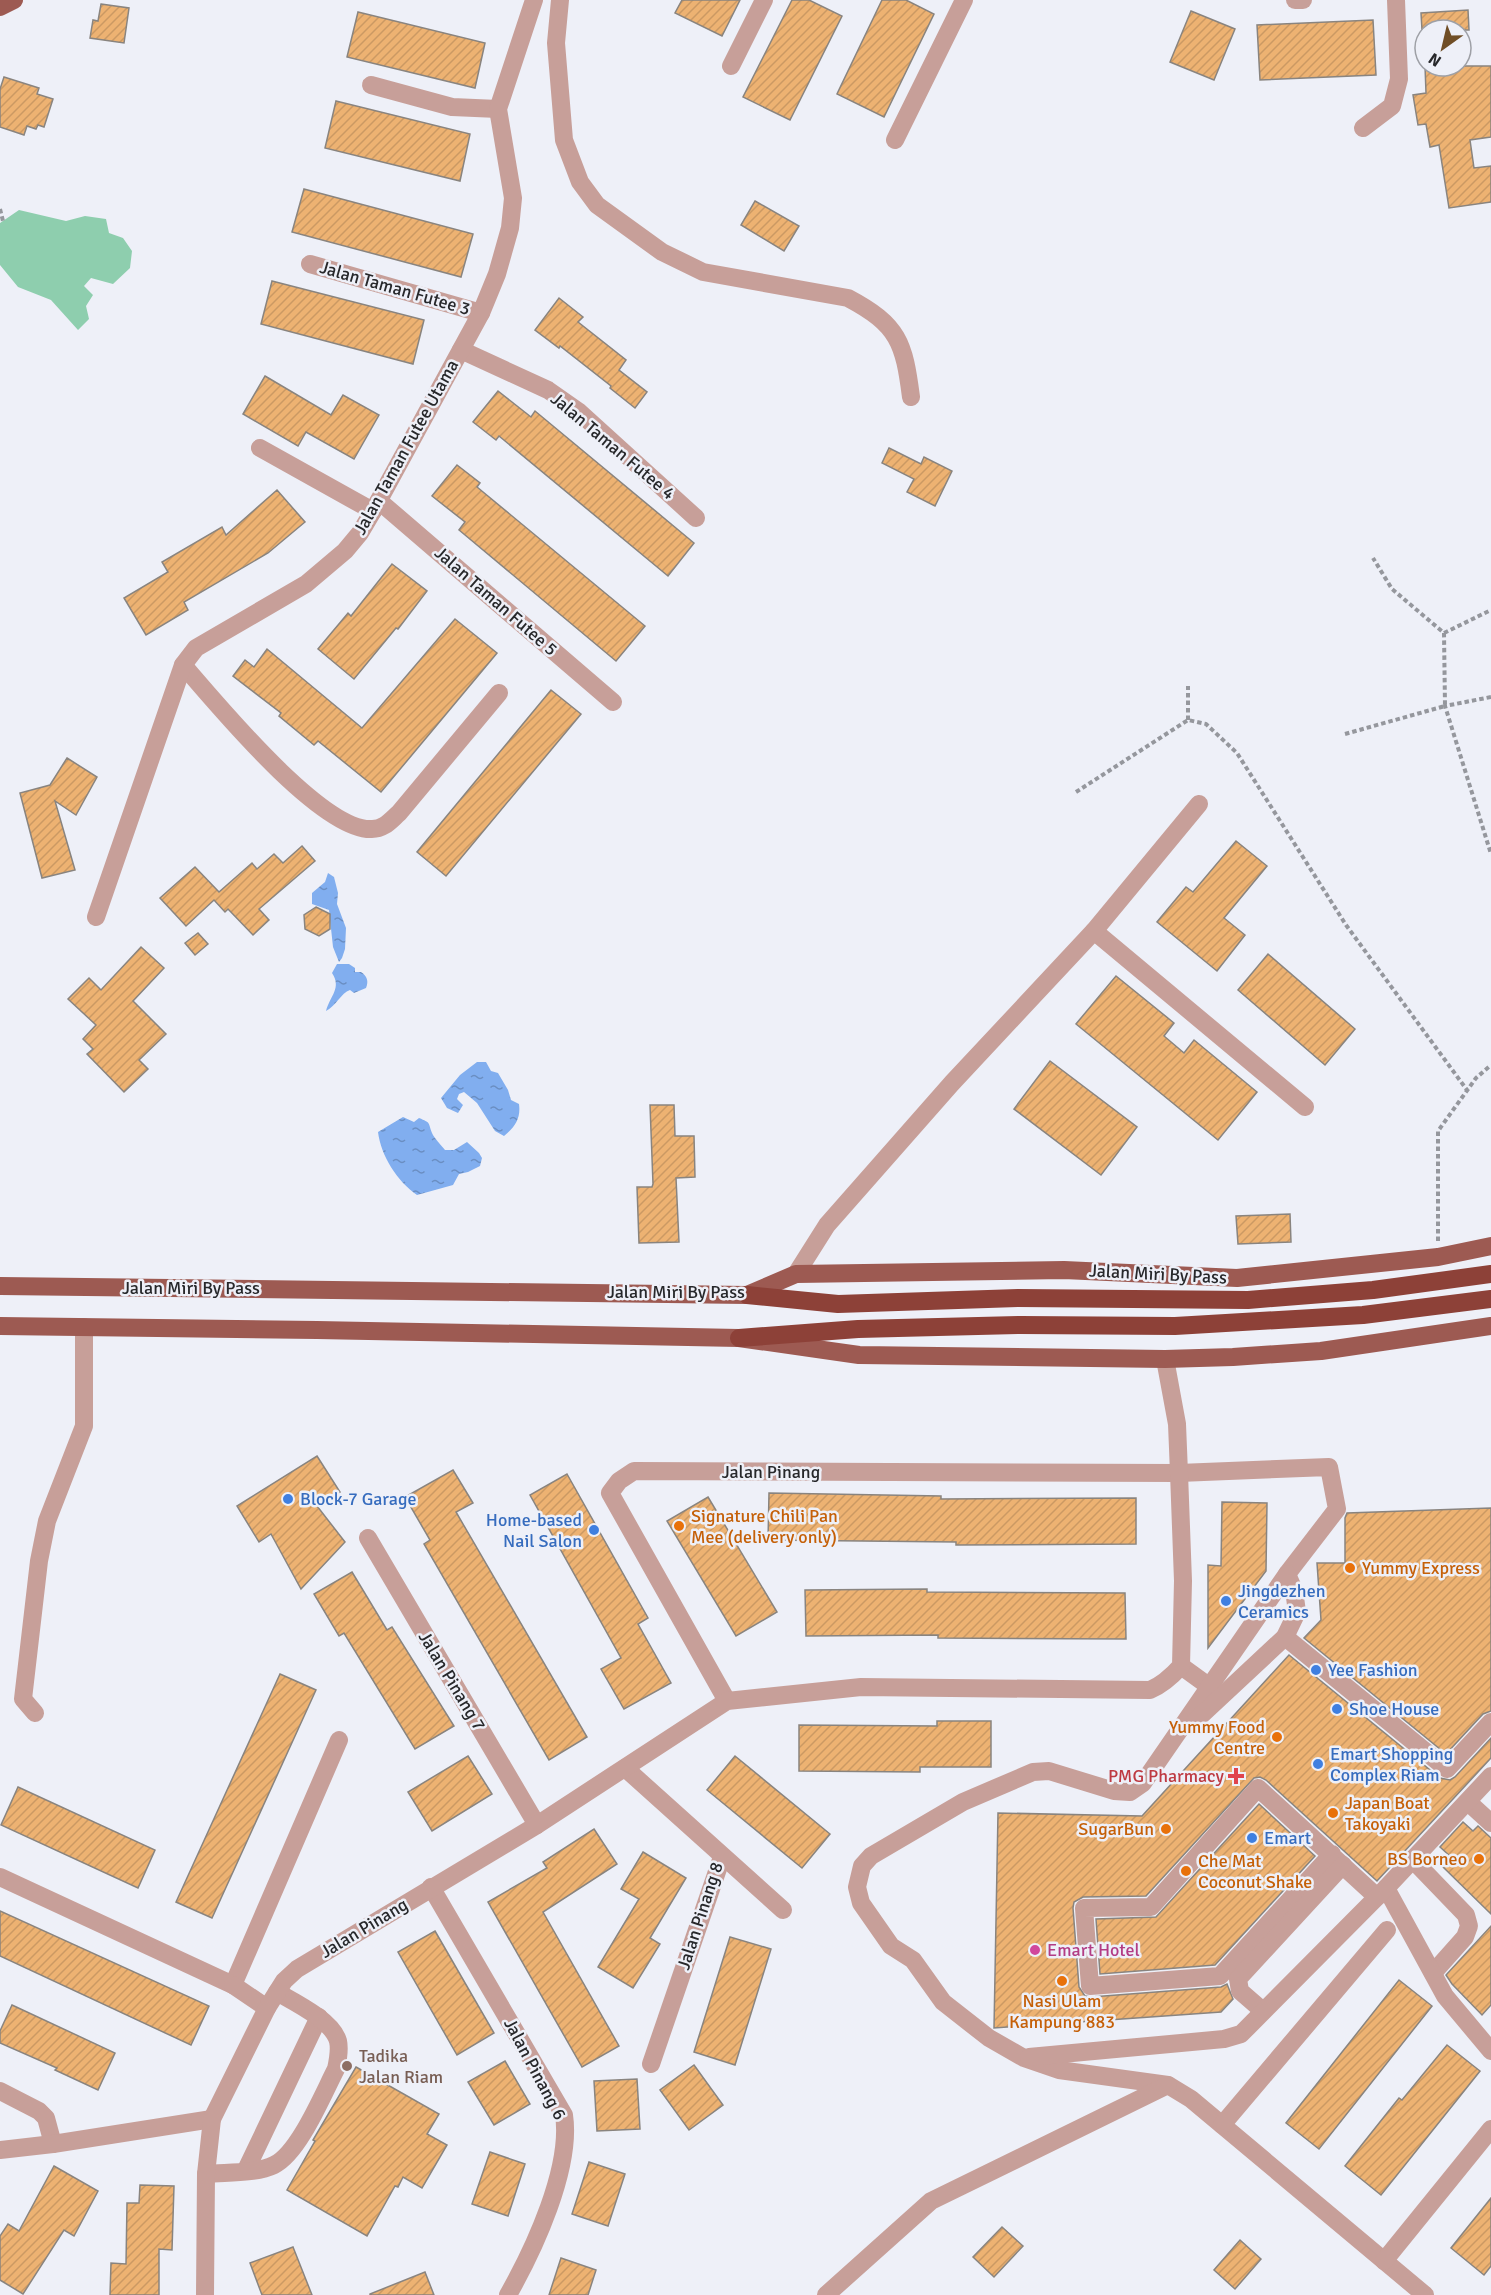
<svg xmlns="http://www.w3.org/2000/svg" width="1491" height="2295" font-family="Signika,sans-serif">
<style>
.garden{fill:#8eceae}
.water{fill:url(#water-ripples)}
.building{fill:url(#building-hatch);stroke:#89847f;stroke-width:1.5}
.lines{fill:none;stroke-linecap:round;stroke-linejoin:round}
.path{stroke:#95979d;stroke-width:4;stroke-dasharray:4.5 3;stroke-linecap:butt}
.minor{stroke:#c79f99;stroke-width:18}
.major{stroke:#9d5a52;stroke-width:18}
.highway{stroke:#8d4138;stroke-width:18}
.shop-dot{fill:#3f7fe0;stroke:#eef0f8;stroke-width:2}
.food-dot{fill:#e8710a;stroke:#eef0f8;stroke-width:2}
.health-dot{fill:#e0444e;stroke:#eef0f8;stroke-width:2}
.hotel-dot{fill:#d1479c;stroke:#eef0f8;stroke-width:2}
.education-dot{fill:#8d6e63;stroke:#eef0f8;stroke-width:2}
.labels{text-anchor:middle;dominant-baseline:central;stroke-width:5;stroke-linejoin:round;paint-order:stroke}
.street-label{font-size:18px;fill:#27282b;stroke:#eef0f8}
.shop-label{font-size:18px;fill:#366cbe;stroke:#eef0f8;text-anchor:start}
.food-label{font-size:18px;fill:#c56008;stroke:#eef0f8;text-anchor:start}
.health-label{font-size:18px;fill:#be3a42;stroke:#eef0f8;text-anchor:end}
.hotel-label{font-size:18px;fill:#b23c85;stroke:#eef0f8;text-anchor:start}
.education-label{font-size:18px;fill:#785e54;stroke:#eef0f8;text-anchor:start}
</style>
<defs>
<pattern id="water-ripples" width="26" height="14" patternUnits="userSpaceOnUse" patternTransform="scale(1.5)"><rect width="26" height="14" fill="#81aeef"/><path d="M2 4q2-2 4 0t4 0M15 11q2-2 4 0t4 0" fill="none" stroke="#6a8ec2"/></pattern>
<pattern id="building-hatch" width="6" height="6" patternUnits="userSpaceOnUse" patternTransform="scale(1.5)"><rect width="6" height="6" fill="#edb272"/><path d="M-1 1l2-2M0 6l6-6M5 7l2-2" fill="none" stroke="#cb9963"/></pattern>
</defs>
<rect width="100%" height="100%" fill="#eef0f8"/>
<polygon class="garden" points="19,210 66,221 85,216 106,219 109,233 123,238 132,251 130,268 113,284 91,278 84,286 93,295 86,306 89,319 78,330 51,300 18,287 0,265 0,223"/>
<g class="water">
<polygon points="328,873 334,877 338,893 337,904 346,928 345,949 342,958 339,962 333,947 329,910 312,904 312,893 325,882"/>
<path d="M 337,964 L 349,964 L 355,968 L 355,972 L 361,972 C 367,976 369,981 366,988 L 354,993 L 350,990 C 341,993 336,1006 326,1011 C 330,996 342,988 332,973 Z"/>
<path d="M 477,1062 L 486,1062 L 491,1071 L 498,1073 L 508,1090 L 511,1100 L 519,1104 C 521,1118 515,1127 504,1136 L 495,1131 L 477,1103 L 464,1092 L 459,1094 L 457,1099 L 463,1105 L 458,1113 L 447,1108 L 441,1098 L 460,1075 Z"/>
<path d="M 403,1117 L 414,1122 L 419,1118 C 431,1123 428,1122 432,1133 C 434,1138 441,1145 445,1150 L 454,1150 L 467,1142 L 479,1153 L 482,1158 L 480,1166 L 468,1172 L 459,1174 L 453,1185 L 417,1195 C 397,1181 381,1156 378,1132 Z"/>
</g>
<g class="building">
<polygon points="682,0 740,0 722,36 675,13"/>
<polygon points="792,0 809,0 842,16 790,120 743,97"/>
<polygon points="882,0 906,0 934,14 884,117 837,94"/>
<polygon points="101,4 129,8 124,43 90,38 93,20 98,21"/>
<polygon points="1468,10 1469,30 1422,30 1421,13"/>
<polygon points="1191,11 1235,29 1214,80 1170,62"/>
<polygon points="358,12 485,43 475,88 347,57"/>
<polygon points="1373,20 1376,75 1260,80 1257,25"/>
<polygon points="1425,66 1491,66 1491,137 1470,140 1474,168 1491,166 1491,202 1449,208 1439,145 1430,147 1426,124 1418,125 1413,95 1426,93"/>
<polygon points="4,77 39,88 37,94 53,99 44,127 38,125 36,129 27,126 24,135 0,127 0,89"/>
<polygon points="336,101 470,134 460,181 325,148"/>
<polygon points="304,189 473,234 461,277 292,232"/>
<polygon points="755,201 799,226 784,251 741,225"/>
<polygon points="272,281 424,320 413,364 261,324"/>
<polygon points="559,298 583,317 578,322 626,360 619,370 647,392 635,408 610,388 611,386 560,346 559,348 535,330"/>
<polygon points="265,376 331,415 343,395 379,415 354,459 306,432 298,446 243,414"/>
<polygon points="498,391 531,417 535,411 694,543 668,576 499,436 496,440 473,422"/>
<polygon points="889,448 921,464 924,457 952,471 935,506 907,492 914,479 882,463"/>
<polygon points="457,465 480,483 477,487 645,626 616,661 459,530 465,522 432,496"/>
<polygon points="277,490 305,522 268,553 184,602 188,610 146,635 124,598 168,572 162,562 222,527 226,535"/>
<polygon points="392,564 427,591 398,629 396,628 354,679 318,649 348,613 351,616"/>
<polygon points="455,619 497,653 381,792 318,741 314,745 279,716 281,713 233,676 245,660 254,667 267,649 362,728"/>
<polygon points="551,690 581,714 446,876 417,852"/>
<polygon points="67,758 97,777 76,815 55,801 75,870 42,878 20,793 50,785"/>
<polygon points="1236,841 1267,866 1224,918 1245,935 1217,971 1157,922 1186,887 1193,892"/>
<polygon points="302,846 315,861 259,909 269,920 253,935 228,909 225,912 214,900 186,926 160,898 195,867 219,892 252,863 257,869 274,854 283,863"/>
<polygon points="316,907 330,914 330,929 319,936 305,929 304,915"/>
<polygon points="198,933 208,944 195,955 185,943"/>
<polygon points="141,947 164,968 133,1001 166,1034 139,1060 148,1069 124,1092 87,1054 93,1049 83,1039 96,1025 68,999 89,978 101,990"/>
<polygon points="1268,954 1355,1029 1325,1065 1238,990"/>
<polygon points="1116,976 1174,1023 1164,1036 1184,1053 1194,1040 1257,1092 1218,1140 1076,1024"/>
<polygon points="1050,1061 1137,1127 1101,1175 1014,1109"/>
<polygon points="650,1105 674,1105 675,1136 694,1136 695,1177 676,1178 679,1242 639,1243 637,1187 652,1187 653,1184"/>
<polygon points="1290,1214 1291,1242 1238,1244 1236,1216"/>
<polygon points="317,1456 340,1492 317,1506 345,1542 301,1589 271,1534 259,1542 237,1506"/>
<polygon points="453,1470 473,1503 456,1512 587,1737 549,1760 424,1544 430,1540 405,1497"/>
<polygon points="567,1474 648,1618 638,1624 671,1683 624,1709 601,1669 621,1658 530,1495"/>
<polygon points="769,1493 941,1496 941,1499 1136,1498 1136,1544 956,1545 956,1542 768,1540"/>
<polygon points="708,1497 777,1612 736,1636 667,1521"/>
<polygon points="1222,1502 1267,1503 1266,1571 1208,1648 1208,1565 1221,1566"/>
<polygon points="1491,1508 1491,1711 1483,1714 1446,1754 1304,1638 1321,1620 1317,1563 1345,1563 1345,1518 1347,1513"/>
<polygon points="352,1572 387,1630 392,1627 454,1726 415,1749 344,1633 339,1636 314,1594"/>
<polygon points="927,1589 927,1592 1125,1593 1126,1639 938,1638 938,1635 806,1636 805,1590"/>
<polygon points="1289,1655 1440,1778 1450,1780 1455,1777 1491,1738 1491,1758 1377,1881 1266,1780 1260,1777 1254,1778 1146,1896 1083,1897 1074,1902 1073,1908 1079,1987 1085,1996 1091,1997 1221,1987 1227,1984 1233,1999 1221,2012 994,2028 998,1813 1142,1816"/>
<polygon points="280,1674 316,1690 212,1918 176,1902"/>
<polygon points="937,1721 991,1721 991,1767 920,1767 920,1772 799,1771 799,1725 937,1726"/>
<polygon points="468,1756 492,1794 432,1831 408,1792"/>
<polygon points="735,1756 830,1834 802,1868 707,1790"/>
<polygon points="18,1787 155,1850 138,1888 1,1825"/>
<polygon points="1259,1804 1315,1856 1215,1965 1100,1974 1096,1919 1156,1917"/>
<polygon points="1463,1822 1473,1831 1478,1826 1491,1838 1491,1914 1442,1866 1451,1857 1440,1847"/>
<polygon points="594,1829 617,1864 543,1912 619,2046 582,2067 488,1902 547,1868 543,1862"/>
<polygon points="643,1852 686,1878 650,1938 660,1944 633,1988 598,1967 639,1899 621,1889"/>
<polygon points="0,1911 209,2006 191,2045 0,1956"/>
<polygon points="1491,1926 1491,2005 1482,2015 1452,1984 1446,1975"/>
<polygon points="435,1931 494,2033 457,2055 398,1952"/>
<polygon points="730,1937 771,1949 735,2065 694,2052"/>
<polygon points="1399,1980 1432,2006 1319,2149 1286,2123"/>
<polygon points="12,2005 115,2053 98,2090 55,2070 57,2068 0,2043 0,2031"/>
<polygon points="1447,2045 1480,2071 1381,2195 1345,2166 1399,2098 1402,2100"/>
<polygon points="505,2061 530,2104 494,2125 468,2082"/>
<polygon points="694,2065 723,2105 689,2130 660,2090"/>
<polygon points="356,2067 439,2114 427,2134 447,2145 422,2188 403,2177 398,2187 395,2186 367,2236 287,2190 315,2141 313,2140"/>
<polygon points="637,2079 640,2129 597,2131 594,2081"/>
<polygon points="490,2152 525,2164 508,2216 472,2204"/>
<polygon points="589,2162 625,2174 608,2226 572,2214"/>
<polygon points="54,2166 98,2191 74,2236 64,2230 23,2294 0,2280 0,2236 8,2224 19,2231"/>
<polygon points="140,2185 174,2186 172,2250 159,2249 159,2295 110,2295 111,2263 126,2264 127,2203 139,2203"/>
<polygon points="1491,2198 1491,2266 1484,2275 1451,2248"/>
<polygon points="1002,2227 1023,2246 994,2277 973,2257"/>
<polygon points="1240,2240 1261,2259 1235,2289 1214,2270"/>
<polygon points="293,2247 312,2295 262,2295 250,2263"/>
<polygon points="561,2258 596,2270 588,2295 549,2295"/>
<polygon points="425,2272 434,2295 370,2295 370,2294"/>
</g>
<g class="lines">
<g class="path">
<polyline points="0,209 3,221"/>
<polyline points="1444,633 1491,610"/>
<polyline points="1491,697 1445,706 1491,854"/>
<polyline points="1188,720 1188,686"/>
<polyline points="1345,734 1445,706 1444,633 1392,589 1373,558"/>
<polyline points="1076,792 1188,720 1206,724 1237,753 1346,925 1467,1090"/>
<polyline points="1438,1241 1438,1131 1476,1078 1491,1065"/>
</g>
<g class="minor">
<path d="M 560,0 L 556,43 L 564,140 L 580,182 L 597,205 L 662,252 L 703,272 L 848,298 C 899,325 904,343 911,397"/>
<polyline points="1295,0 1303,0"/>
<polyline points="731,66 764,0"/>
<polyline points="371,85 452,107 498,109"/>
<polyline points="1363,128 1392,106 1399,79 1396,0"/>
<polyline points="895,140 964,0"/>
<polyline points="310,264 481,313"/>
<polyline points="461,350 548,390 578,411 696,518"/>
<polyline points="260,448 373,511"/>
<polyline points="379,501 613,702"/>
<path d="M 183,665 C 216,703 322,832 372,829 C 384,829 390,821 399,813 L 499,693"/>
<polyline points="96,917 183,665 196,648 306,584 345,551 360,533 373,511 481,313 497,274 510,228 513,198 498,109 534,0"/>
<polyline points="1094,931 1305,1107"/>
<polyline points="796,1274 827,1225 952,1083 1094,931 1199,804"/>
<polyline points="368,1538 537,1825"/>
<polyline points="1285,1637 1447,1769 1491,1722"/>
<polyline points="1181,1666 1210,1687"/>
<polyline points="727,1701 610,1493 619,1481 634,1471 1179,1473 1329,1467 1337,1509 1287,1574 1143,1783 1130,1792 1114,1791 1049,1771 1033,1772 963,1802 871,1856 862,1866 857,1887 861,1903 891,1946 913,1960 943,2002 989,2038 1024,2058 1059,2070 1168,2085 1191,2099 1425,2295"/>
<polyline points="35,1713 23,1699 39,1561 47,1521 84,1426 84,1327"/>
<polyline points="1195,1721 1285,1637 1297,1612 1294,1590 1287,1574"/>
<polyline points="625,1768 783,1910"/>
<polyline points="1468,1802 1491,1823"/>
<polyline points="1332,1854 1220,1976 1090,1986 1084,1908 1151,1907 1258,1788 1377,1897"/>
<polyline points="1413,1860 1466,1915 1469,1926 1465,1937 1433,1973"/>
<polyline points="0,1877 233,1985 339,1740"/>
<path d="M 431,1887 L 564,2115 C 572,2168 534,2249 508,2295"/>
<polyline points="1386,1888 1445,1996 1491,2051"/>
<polyline points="233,1985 267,2008"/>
<polyline points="1263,2011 1240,1991 1238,1979 1343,1865"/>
<polyline points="1029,2057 1224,2039 1241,2034 1386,1888 1491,1776"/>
<polyline points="651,2064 722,1857"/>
<polyline points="0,2091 39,2111 46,2118 53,2144"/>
<polyline points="1222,2125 1387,1930"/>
<polyline points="0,2150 53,2144 212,2119"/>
<polyline points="246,2170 319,2017"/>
<path d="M 206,2174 C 227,2172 255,2174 274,2165 C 299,2153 323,2094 336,2069 C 338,2060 340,2050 338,2041 C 332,2020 294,2002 277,1992"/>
<polyline points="1384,2261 1491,2129"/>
<path d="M 205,2295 L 206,2174 L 212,2119 L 267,2008 L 284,1981 L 297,1969 L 537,1825 L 727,1701 L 861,1687 L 1150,1690 C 1162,1685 1172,1676 1181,1666 L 1183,1581 L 1179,1473 L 1177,1424 L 1165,1359"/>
<polyline points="826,2295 931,2201 1168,2085"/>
</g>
<g class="major">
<polyline points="0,7 14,0"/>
<polyline points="0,1286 747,1295 796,1274 1064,1270 1237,1278 1438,1257 1491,1246"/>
<polyline points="0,1326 317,1330 739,1338 859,1355 1165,1359 1233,1357 1321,1351 1491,1326"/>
</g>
<g class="highway">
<polyline points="747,1295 838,1304 1018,1298 1248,1300 1373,1290 1491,1274"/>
<polyline points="739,1338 858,1329 1020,1325 1175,1326 1363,1315 1491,1299"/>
</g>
</g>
<g class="shop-dot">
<circle cx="288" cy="1499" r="6"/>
<circle cx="594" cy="1530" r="6"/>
<circle cx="1226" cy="1601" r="6"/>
<circle cx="1316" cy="1670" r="6"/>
<circle cx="1337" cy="1709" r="6"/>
<circle cx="1318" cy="1764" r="6"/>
<circle cx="1252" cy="1838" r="6"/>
</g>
<g class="food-dot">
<circle cx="679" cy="1526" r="6"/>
<circle cx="1350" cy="1568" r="6"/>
<circle cx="1277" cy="1737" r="6"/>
<circle cx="1333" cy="1813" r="6"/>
<circle cx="1166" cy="1829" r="6"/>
<circle cx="1479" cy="1859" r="6"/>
<circle cx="1186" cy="1871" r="6"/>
<circle cx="1062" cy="1981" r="6"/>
</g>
<path class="health-dot" d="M1233 1767h6v6h6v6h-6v6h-6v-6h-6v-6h6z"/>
<circle class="hotel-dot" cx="1035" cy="1950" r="6"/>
<circle class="education-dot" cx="347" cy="2066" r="6"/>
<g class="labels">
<g class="street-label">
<text transform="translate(395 288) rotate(16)">Jalan Taman Futee 3</text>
<text transform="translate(613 446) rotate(40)">Jalan Taman Futee 4</text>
<text transform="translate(406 447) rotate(-61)">Jalan Taman Futee Utama</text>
<text transform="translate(496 601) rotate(41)">Jalan Taman Futee 5</text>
<text transform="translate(1158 1274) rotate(3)">Jalan Miri By Pass</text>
<text x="191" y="1288">Jalan Miri By Pass</text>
<text x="676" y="1292">Jalan Miri By Pass</text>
<text x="771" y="1472">Jalan Pinang</text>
<text transform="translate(452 1681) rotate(59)">Jalan Pinang 7</text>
<text transform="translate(700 1916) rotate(-72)">Jalan Pinang 8</text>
<text transform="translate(364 1928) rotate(-31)">Jalan Pinang</text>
<text transform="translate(535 2069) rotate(62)">Jalan Pinang 6</text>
</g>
<g class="shop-label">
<text x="300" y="1499">Block-7 Garage</text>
<text x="582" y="1520" text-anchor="end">Home-based<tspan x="582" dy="21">Nail Salon</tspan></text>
<text x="1238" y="1591">Jingdezhen<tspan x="1238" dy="21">Ceramics</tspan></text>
<text x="1328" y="1670">Yee Fashion</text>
<text x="1349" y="1709">Shoe House</text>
<text x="1330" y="1754">Emart Shopping<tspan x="1330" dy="21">Complex Riam</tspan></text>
<text x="1264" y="1838">Emart</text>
</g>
<g class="food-label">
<text x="691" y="1516">Signature Chili Pan<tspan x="691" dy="21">Mee (delivery only)</tspan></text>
<text x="1362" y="1568">Yummy Express</text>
<text x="1265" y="1727" text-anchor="end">Yummy Food<tspan x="1265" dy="21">Centre</tspan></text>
<text x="1345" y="1803">Japan Boat<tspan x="1345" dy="21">Takoyaki</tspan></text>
<text x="1154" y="1829" text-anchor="end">SugarBun</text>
<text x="1467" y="1859" text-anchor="end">BS Borneo</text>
<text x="1198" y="1861">Che Mat<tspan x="1198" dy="21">Coconut Shake</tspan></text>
<text x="1062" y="2001" text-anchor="middle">Nasi Ulam<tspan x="1062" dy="21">Kampung 883</tspan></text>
</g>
<g class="health-label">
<text x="1224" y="1776">PMG Pharmacy</text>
</g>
<g class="hotel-label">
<text x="1047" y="1950">Emart Hotel</text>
</g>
<g class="education-label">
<text x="359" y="2056">Tadika<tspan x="359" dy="21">Jalan Riam</tspan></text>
</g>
</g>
<g transform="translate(1443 48) rotate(214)"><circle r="28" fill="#eef0f8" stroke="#9ea0a6" stroke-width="1.5"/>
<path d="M0-4.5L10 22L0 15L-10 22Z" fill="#704e26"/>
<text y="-9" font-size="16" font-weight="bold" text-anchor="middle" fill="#27282b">N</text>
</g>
</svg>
